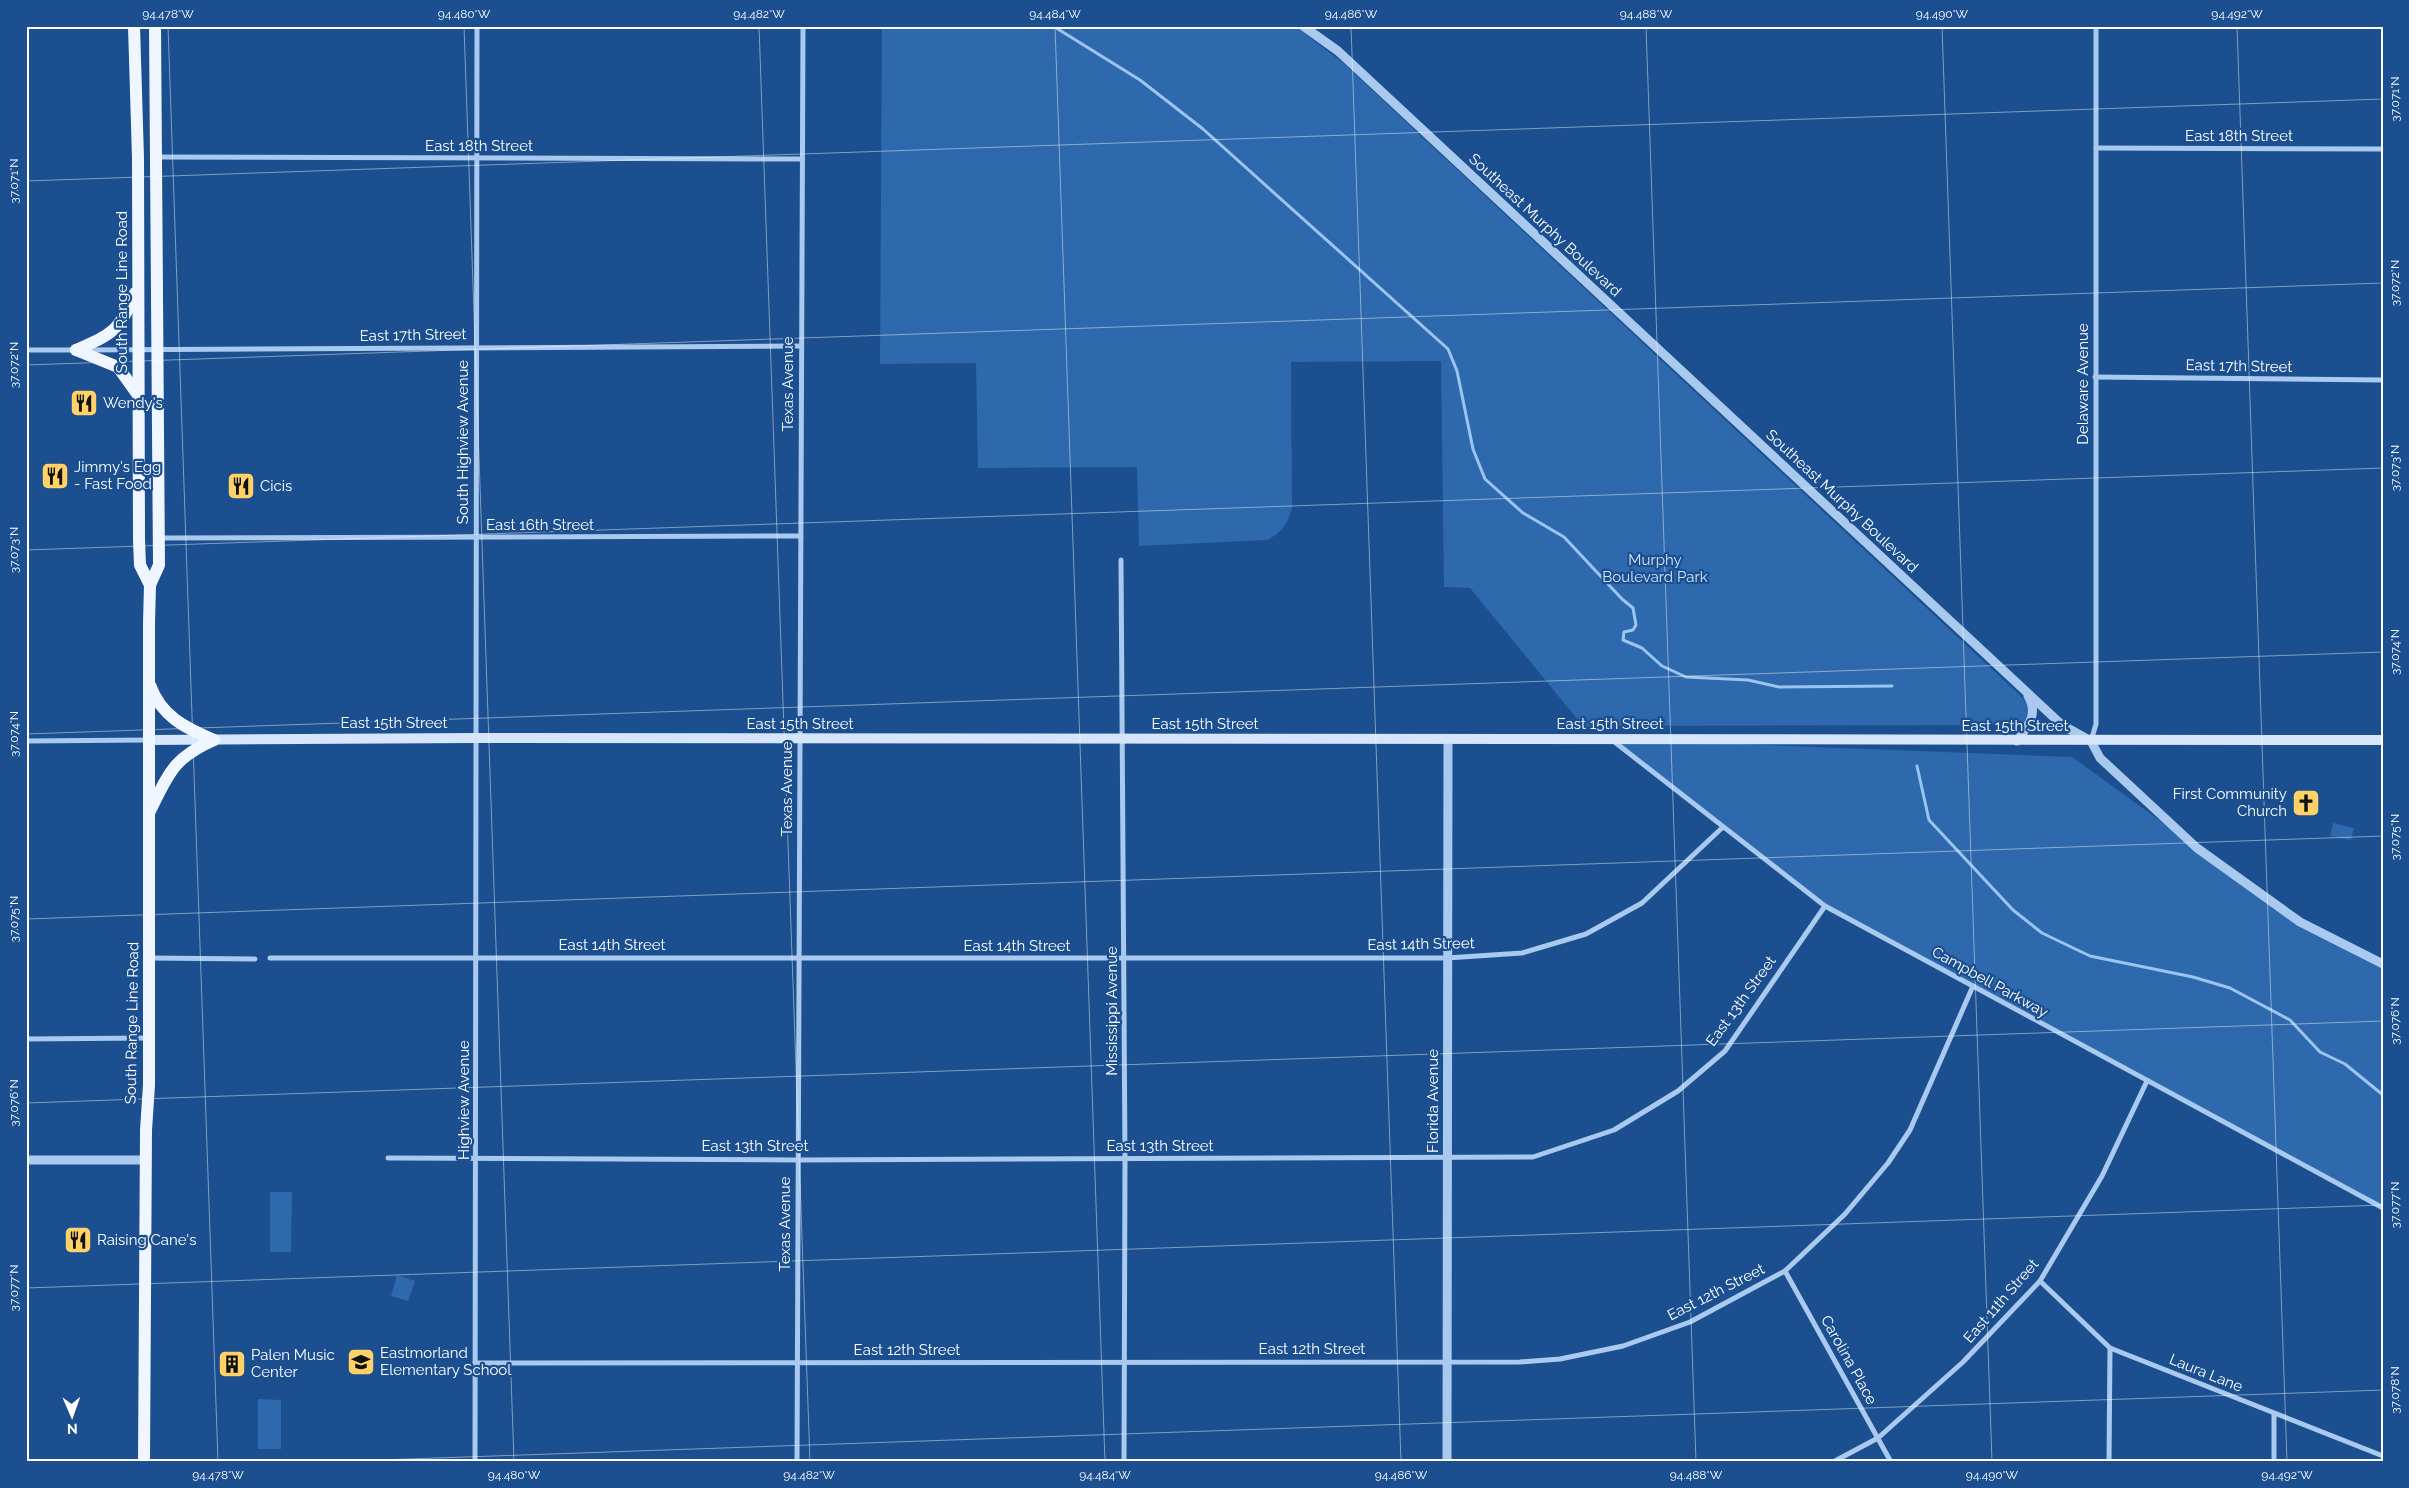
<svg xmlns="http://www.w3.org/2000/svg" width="2409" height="1488" font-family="Raleway,sans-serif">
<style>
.green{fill:#2e69ad}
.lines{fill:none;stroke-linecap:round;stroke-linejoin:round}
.stream{stroke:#9cc4f0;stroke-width:3}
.minor{stroke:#a9c9ee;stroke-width:5}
.tertiary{stroke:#a9c9ee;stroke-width:9}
.secondary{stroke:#d6e6fa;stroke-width:10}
.primary{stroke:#f0f6ff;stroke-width:12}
.ticks{fill:none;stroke:#fff;stroke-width:1;stroke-opacity:0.45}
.labels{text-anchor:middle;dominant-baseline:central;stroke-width:4.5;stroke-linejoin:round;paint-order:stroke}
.street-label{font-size:15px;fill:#fff;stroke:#1b4f8f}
.poi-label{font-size:15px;fill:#fff;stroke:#1b4f8f;text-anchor:start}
.park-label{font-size:15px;fill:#cfe3fa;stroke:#1b4f8f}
.neatline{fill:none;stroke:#fff;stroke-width:2}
.ticks-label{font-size:12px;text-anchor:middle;fill:#fff}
</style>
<rect width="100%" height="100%" fill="#1b4f8f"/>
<g class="green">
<path d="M 882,26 L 1293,26 L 1300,30 L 1342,62 L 2025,700 C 2029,709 2030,715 2025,723 L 2016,725 L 1583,726 L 1470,588 L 1444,587 L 1441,361 L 1291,362 L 1292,508 C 1287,524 1283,532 1267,540 L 1139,546 L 1137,467 L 978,468 L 976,363 L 880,364 Z"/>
<polygon points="1611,739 2072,757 2300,922 2383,964 2383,1208 1825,906"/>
<polygon points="2333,823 2354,828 2351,840 2330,836"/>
<polygon points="270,1192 292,1192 291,1252 270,1252"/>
<polygon points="397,1275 415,1281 408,1301 391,1296"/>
<polygon points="258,1399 281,1400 281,1449 258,1449"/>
</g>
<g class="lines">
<g class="stream">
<polyline points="1053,26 1140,80 1203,129 1448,349 1457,371 1473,449 1485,479 1523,513 1564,537 1622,599 1633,608 1636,625 1633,630 1624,632 1623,640 1642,648 1662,666 1686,677 1748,680 1779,687 1892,686"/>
<polyline points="1917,766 1929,820 2013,910 2042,933 2090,956 2193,977 2230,988 2290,1020 2320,1052 2345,1064 2383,1095"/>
</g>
<g class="minor">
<polyline points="2096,148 2383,149"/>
<polyline points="158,157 802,159"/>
<polyline points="26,350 76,350"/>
<polyline points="87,350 801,346"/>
<polyline points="2095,377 2383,380"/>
<polyline points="159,538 801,536"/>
<polyline points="1121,560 1125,1159 1124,1462"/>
<polyline points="1612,740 1825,906 2383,1208"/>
<polyline points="26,741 148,740"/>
<polyline points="2091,741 2096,724 2096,26"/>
<polyline points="150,958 255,959"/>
<polyline points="270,958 1447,958 1522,953 1586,934 1642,903 1723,827"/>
<polyline points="26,1039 149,1038"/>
<polyline points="388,1158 798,1160 1533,1157 1614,1130 1678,1091 1725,1051 1825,906"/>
<polyline points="1785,1271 1891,1462"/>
<polyline points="2040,1281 2110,1348 2383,1456"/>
<polyline points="475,1363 1520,1362 1560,1359 1623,1346 1690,1322 1785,1271 1845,1214 1888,1163 1910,1130 1973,986"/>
<polyline points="475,1462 477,26"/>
<polyline points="797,1462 803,26"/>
<polyline points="1833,1462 1878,1438 1963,1362 2040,1281 2102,1176 2147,1081"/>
<polyline points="2109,1462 2110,1348"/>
<polyline points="2274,1462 2274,1414"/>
</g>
<g class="tertiary">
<polyline points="1303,26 1338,51 2062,725 2091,741 2100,758 2197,848 2300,922 2383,964"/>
<path d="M 2017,741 C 2028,726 2039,714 2028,696"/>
<polyline points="26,1160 146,1160"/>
<polyline points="1447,1462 1448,739"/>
</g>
<polyline class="secondary" points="149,740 476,738 2383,740"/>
<g class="primary">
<polyline points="134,26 138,158 139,540 140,565 150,585"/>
<path d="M 76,350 C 112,334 120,331 135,293"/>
<polyline points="76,350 118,367 138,395"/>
<path d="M 150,685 C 161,716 185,728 214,740"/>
<path d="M 150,811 C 169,773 173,758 214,740"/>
<polyline points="144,1462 146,1130 149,1085 149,623 150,585 159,565 155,26"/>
</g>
</g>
<path class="ticks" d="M 168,26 L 218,1462M 464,26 L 514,1462M 759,26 L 810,1462M 1055,26 L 1105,1462M 1351,26 L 1401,1462M 1646,26 L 1696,1462M 1942,26 L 1992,1462M 2237,26 L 2287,1462M 26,181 L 2383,99M 26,365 L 2383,283M 26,550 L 2383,468M 26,734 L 2383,652M 26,919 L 2383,836M 26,1103 L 2383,1021M 26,1288 L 2383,1205M 322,1462 L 2383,1390"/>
<defs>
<g id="restaurant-square" transform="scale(1.4375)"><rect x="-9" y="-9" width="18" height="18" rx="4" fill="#ffd166" stroke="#1b4f8f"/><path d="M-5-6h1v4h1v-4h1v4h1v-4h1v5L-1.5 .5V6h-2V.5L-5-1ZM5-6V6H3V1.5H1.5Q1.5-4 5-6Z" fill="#111"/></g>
<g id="church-square" transform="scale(1.4375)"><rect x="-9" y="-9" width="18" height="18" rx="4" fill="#ffd166" stroke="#1b4f8f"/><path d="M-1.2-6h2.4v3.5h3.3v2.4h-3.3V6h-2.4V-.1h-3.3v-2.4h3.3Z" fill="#111"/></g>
<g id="school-square" transform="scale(1.4375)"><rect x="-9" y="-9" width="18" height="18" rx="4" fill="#ffd166" stroke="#1b4f8f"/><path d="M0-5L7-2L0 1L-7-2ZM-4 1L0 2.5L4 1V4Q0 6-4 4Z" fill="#111"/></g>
<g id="building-square" transform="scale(1.4375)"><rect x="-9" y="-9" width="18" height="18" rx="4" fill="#ffd166" stroke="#1b4f8f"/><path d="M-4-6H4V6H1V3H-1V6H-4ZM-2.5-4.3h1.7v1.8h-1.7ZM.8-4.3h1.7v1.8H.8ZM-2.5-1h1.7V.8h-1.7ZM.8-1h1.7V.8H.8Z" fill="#111"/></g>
</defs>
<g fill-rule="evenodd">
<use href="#restaurant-square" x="84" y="403"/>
<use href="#restaurant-square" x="55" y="476"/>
<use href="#restaurant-square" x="241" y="486"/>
<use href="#church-square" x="2306" y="803"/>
<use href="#restaurant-square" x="78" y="1240"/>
<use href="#school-square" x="361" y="1362"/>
<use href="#building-square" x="232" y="1364"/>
</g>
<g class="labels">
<g class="street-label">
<text x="2239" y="136">East 18th Street</text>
<text x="479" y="146">East 18th Street</text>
<text transform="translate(1545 225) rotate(43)">Southeast Murphy Boulevard</text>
<text transform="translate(122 292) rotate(-90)">South Range Line Road</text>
<text transform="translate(413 335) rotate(-1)">East 17th Street</text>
<text transform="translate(2239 366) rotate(1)">East 17th Street</text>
<text transform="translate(788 384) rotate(-90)">Texas Avenue</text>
<text transform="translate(2083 384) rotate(-90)">Delaware Avenue</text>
<text transform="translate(463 442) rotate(-90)">South Highview Avenue</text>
<text transform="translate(1842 501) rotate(43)">Southeast Murphy Boulevard</text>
<text x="540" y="525">East 16th Street</text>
<text x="394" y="723">East 15th Street</text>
<text x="800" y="724">East 15th Street</text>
<text x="1205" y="724">East 15th Street</text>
<text x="1610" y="724">East 15th Street</text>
<text x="2015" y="726">East 15th Street</text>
<text transform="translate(787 789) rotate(-90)">Texas Avenue</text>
<text transform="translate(1421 944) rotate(-1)">East 14th Street</text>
<text x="612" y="945">East 14th Street</text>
<text x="1017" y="946">East 14th Street</text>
<text transform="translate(1990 982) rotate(29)">Campbell Parkway</text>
<text transform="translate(1741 1001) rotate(-54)">East 13th Street</text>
<text transform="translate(1112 1011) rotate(-90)">Mississippi Avenue</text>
<text transform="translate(132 1023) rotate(-89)">South Range Line Road</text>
<text transform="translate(464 1100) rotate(-90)">Highview Avenue</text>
<text transform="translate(1433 1101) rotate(-90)">Florida Avenue</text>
<text x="755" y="1146">East 13th Street</text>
<text x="1160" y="1146">East 13th Street</text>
<text transform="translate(785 1224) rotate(-90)">Texas Avenue</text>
<text transform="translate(1716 1292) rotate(-27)">East 12th Street</text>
<text transform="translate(2001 1301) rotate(-49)">East 11th Street</text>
<text x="1312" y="1349">East 12th Street</text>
<text x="907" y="1350">East 12th Street</text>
<text transform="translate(1849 1360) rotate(61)">Carolina Place</text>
<text transform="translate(2206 1373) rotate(22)">Laura Lane</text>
</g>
<g class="poi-label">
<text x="103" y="403">Wendy's</text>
<text x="74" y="467">Jimmy's Egg<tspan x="74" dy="17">- Fast Food</tspan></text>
<text x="260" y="486">Cicis</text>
<text x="2287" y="794" text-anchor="end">First Community<tspan x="2287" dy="17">Church</tspan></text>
<text x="97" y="1240">Raising Cane's</text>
<text x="380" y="1353">Eastmorland<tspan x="380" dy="17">Elementary School</tspan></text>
<text x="251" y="1355">Palen Music<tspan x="251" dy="17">Center</tspan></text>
</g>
<g class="park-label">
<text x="1655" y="560">Murphy<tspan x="1655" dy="17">Boulevard Park</tspan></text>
</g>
</g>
<rect width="2409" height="1488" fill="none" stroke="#1b4f8f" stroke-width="55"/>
<g transform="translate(72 1416) rotate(178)" stroke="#1b4f8f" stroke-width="4" paint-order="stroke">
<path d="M0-4L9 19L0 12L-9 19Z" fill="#ffffff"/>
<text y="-8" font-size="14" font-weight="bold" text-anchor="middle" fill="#ffffff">N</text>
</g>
<rect x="28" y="28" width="2354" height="1432" class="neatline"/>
<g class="ticks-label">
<text x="168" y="18">94.478°W</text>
<text x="464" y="18">94.480°W</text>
<text x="759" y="18">94.482°W</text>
<text x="1055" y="18">94.484°W</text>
<text x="1351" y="18">94.486°W</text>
<text x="1646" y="18">94.488°W</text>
<text x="1942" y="18">94.490°W</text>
<text x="2237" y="18">94.492°W</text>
<text transform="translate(2395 99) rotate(-90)" y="4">37.071°N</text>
<text transform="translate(14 181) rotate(-90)" y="4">37.071°N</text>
<text transform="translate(2395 283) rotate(-90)" y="4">37.072°N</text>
<text transform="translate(14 365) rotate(-90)" y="4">37.072°N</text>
<text transform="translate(2395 468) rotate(-90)" y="4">37.073°N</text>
<text transform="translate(14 550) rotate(-90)" y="4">37.073°N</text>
<text transform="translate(2395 652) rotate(-90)" y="4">37.074°N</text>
<text transform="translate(14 734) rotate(-90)" y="4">37.074°N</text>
<text transform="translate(2395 837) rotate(-90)" y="4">37.075°N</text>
<text transform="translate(14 919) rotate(-90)" y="4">37.075°N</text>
<text transform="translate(2395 1021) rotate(-90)" y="4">37.076°N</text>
<text transform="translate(14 1103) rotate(-90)" y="4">37.076°N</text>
<text transform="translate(2395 1205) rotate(-90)" y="4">37.077°N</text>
<text transform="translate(14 1288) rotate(-90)" y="4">37.077°N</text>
<text transform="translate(2395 1390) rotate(-90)" y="4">37.078°N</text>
<text x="218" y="1479">94.478°W</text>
<text x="514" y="1479">94.480°W</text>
<text x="809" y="1479">94.482°W</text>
<text x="1105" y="1479">94.484°W</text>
<text x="1401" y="1479">94.486°W</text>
<text x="1696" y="1479">94.488°W</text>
<text x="1992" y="1479">94.490°W</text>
<text x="2287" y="1479">94.492°W</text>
</g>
</svg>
